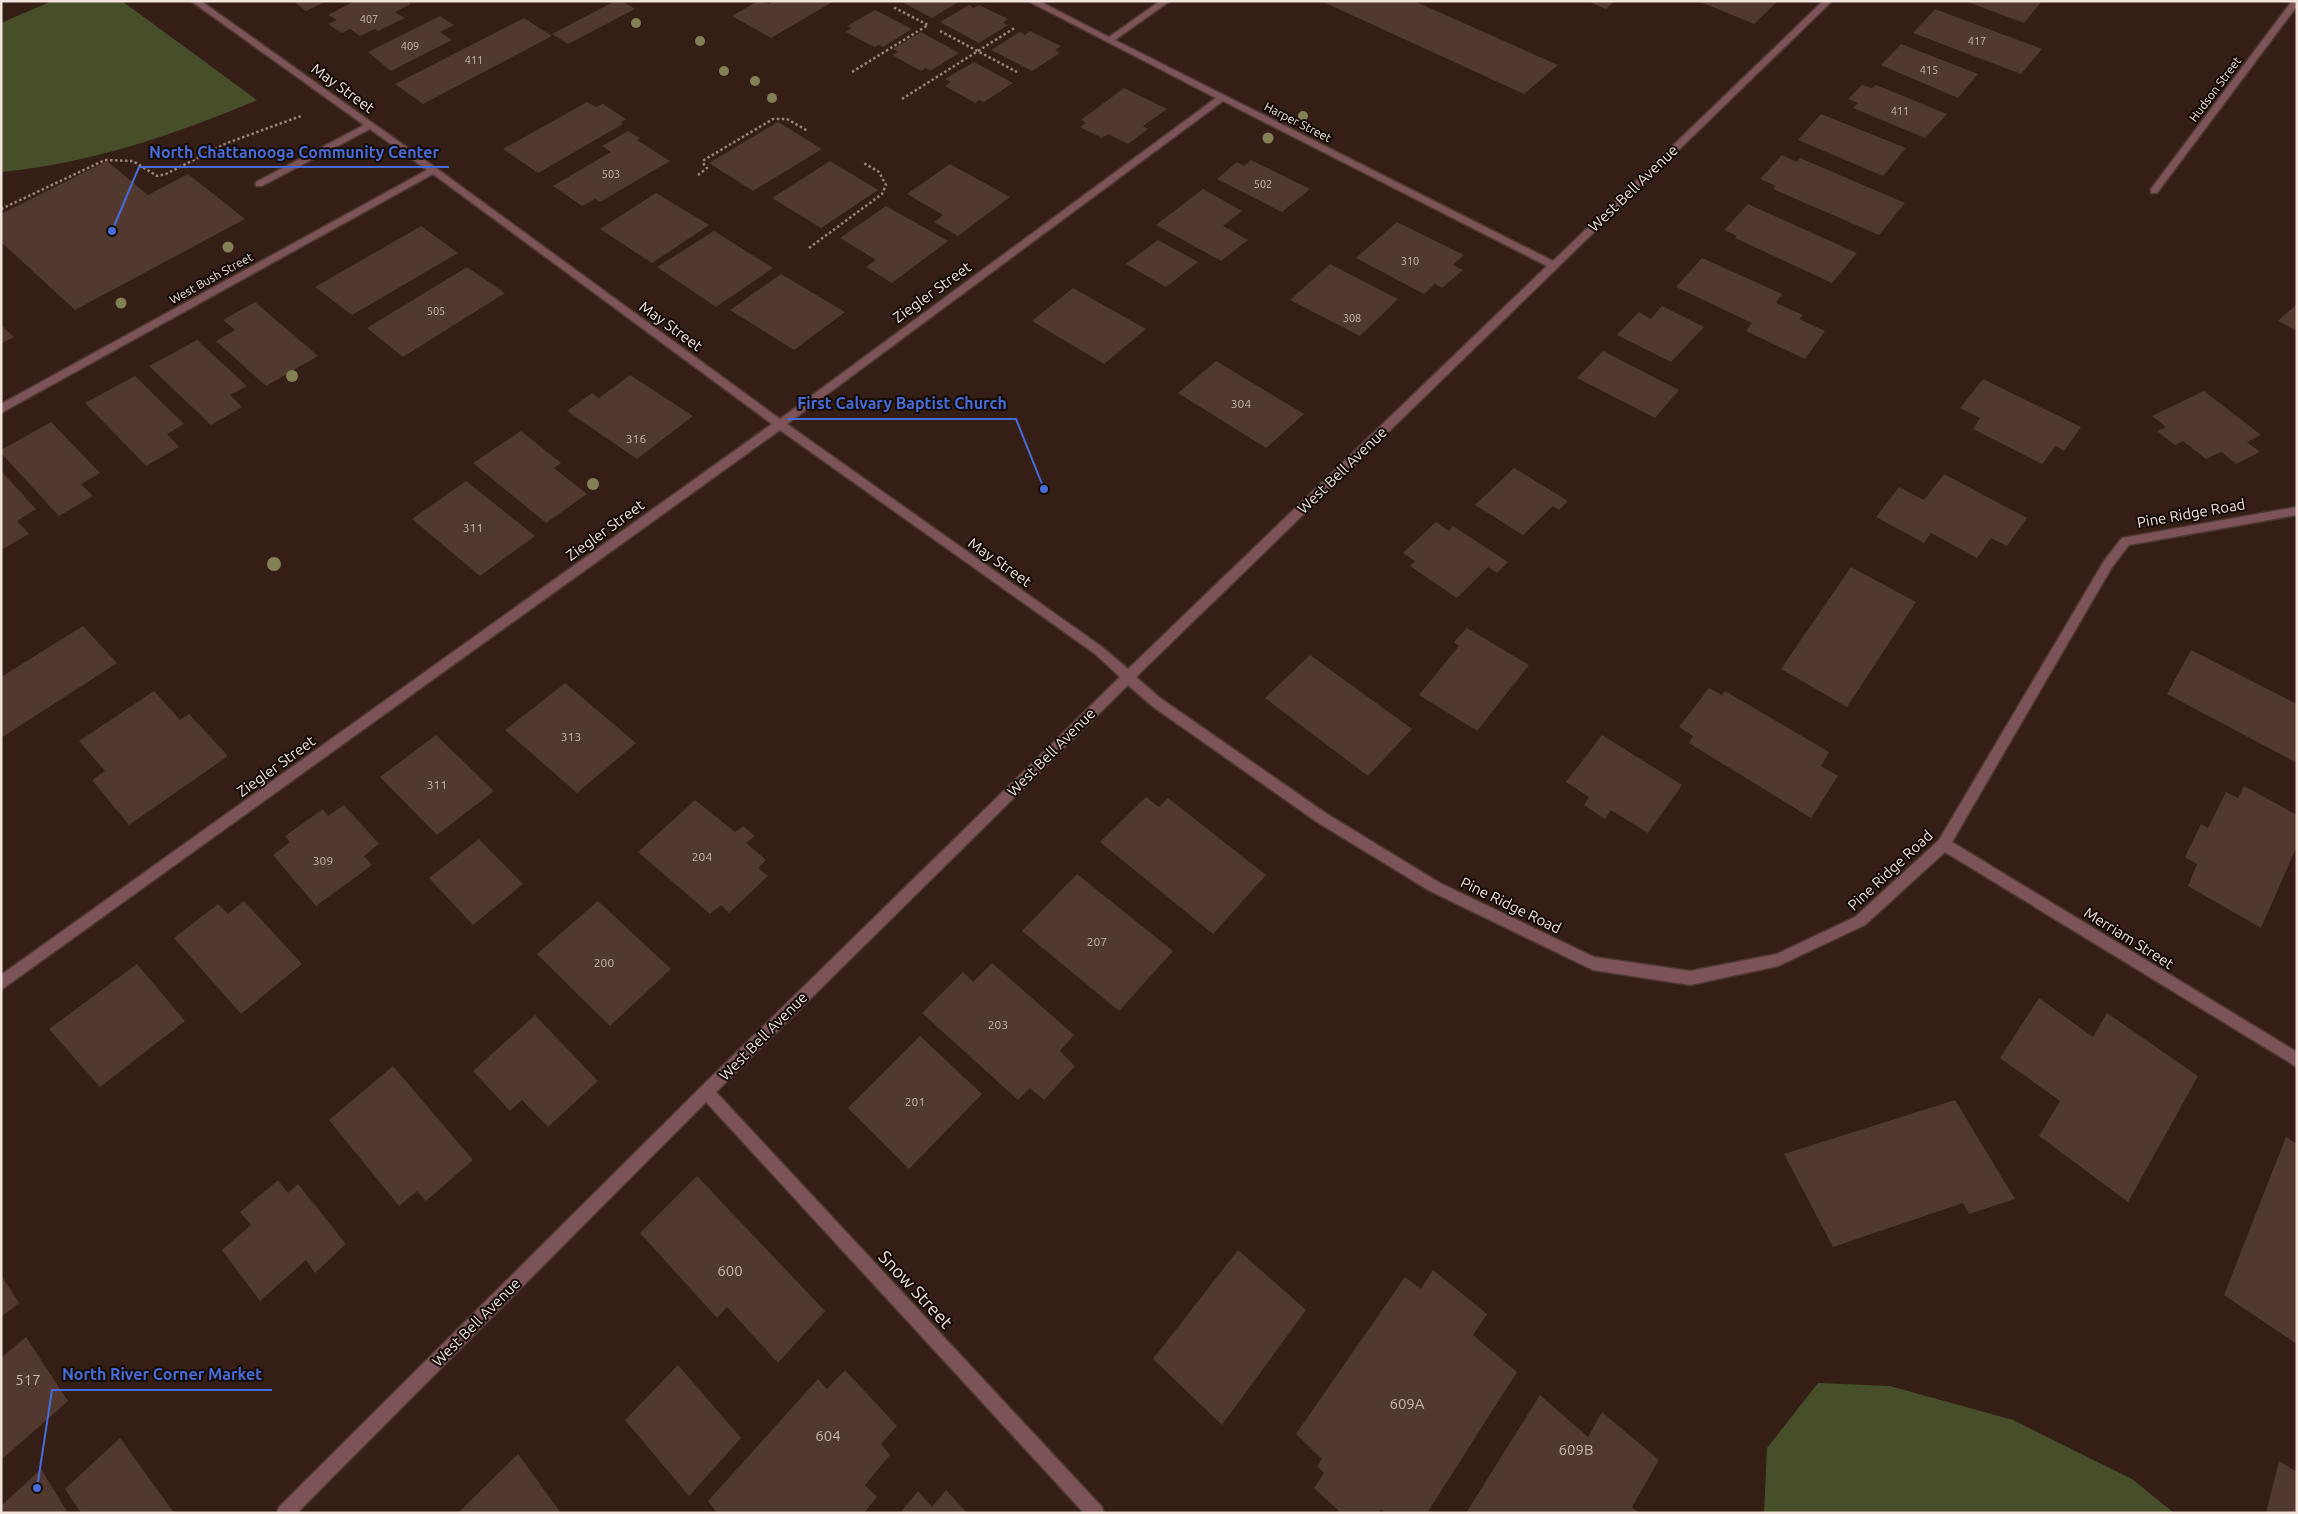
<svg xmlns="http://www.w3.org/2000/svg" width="2298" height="1514" font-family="Ubuntu,sans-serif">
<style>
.green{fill:#474e2a}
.building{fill:#51392f}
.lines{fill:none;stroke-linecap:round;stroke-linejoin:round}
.minor-casing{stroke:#4e3931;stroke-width:3}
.path{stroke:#99867f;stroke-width:2.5;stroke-dasharray:2.5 2.5;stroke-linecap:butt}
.minor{fill:#7c5358;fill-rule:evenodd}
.tree{fill:#828055}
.labels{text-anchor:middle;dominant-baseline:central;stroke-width:4;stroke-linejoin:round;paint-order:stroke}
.far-number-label{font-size:11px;fill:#c9b8b1}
.far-street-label{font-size:12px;fill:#f1e2dc;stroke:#140b07}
.number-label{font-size:12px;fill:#c9b8b1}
.street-label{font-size:15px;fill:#f1e2dc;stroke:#140b07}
.near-number-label{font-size:15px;fill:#c9b8b1}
.near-street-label{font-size:18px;fill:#f1e2dc;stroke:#140b07}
.leader{fill:none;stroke:#476cd9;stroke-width:2}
.callout-dot{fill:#476cd9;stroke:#140b07;stroke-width:2}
.callout-label{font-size:16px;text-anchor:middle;font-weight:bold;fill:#476cd9;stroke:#140b07;stroke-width:4;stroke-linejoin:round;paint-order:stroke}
</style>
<rect width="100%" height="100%" fill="#341e15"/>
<g class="green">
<path d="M 52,1 L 122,1 L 257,100 C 174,135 91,163 1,172 L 1,23 Z"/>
<polygon points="1818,1383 1890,1386 2013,1420 2132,1479 2174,1513 1764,1513 1767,1448"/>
</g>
<g class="building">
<polygon points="293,1 327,1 306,11"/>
<polygon points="355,1 407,1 411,4 395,12 405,18 378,31 375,29 360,36 350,29 342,33 328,24 337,20 328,15"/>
<polygon points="615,1 622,1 635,9 568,44 552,34"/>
<polygon points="758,1 769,4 774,1 834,1 771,38 732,16"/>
<polygon points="900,1 960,1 932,18"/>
<polygon points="1321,1 1414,1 1558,65 1524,94"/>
<polygon points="1587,1 1615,1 1606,9"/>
<polygon points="1698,1 1778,1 1754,24"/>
<polygon points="1965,1 2042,1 2024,23"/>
<polygon points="969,5 974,8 979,5 1008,19 1003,23 1008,25 979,43 940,22"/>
<polygon points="1935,9 2042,49 2021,74 1913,33"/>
<polygon points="875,10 912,29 883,47 879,45 874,47 846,32 852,28 847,26"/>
<polygon points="440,16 454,25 440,32 452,40 391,71 368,52"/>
<polygon points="524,18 552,36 423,104 395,84"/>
<polygon points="1030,31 1061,46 1055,50 1060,53 1032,71 991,50 1020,32 1025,35"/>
<polygon points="921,32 959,53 930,71 926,68 921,71 892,55 898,52 893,49"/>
<polygon points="1901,44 1978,74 1958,98 1881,65"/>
<polygon points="974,62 1013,83 984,102 979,100 975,103 945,86 951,82 945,79"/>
<polygon points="1862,85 1872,88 1876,85 1947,114 1925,138 1853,108 1858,103 1848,99"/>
<polygon points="1124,88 1167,109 1143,126 1148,129 1128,144 1108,134 1102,138 1080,127 1086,123 1081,120"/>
<polygon points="587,102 596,107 603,104 626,119 620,123 623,124 538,173 503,149"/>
<polygon points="1821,114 1906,148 1883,176 1798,140"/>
<polygon points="778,122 822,149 753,191 709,163"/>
<polygon points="628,131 640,138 637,140 670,161 600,202 595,199 582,206 553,186 611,152 602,146"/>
<polygon points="1782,155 1797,162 1800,158 1905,203 1879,235 1773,189 1776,186 1760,179"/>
<polygon points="1251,160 1310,189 1282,212 1217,179 1237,162 1244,166"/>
<polygon points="107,161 148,195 188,174 245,219 75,310 1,242 1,214"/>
<polygon points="830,161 878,190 821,228 772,198"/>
<polygon points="950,164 1010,197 958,236 934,222 943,215 907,194"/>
<polygon points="1203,189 1242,211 1223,226 1248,240 1221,261 1156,225"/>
<polygon points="656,193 709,225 652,263 600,229"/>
<polygon points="1748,204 1857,253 1832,283 1735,238 1737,236 1724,230"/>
<polygon points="886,206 948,241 892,283 866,267 876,260 840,238"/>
<polygon points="1397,222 1464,255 1453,265 1463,270 1442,288 1435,284 1424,294 1356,258"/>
<polygon points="421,226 458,253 352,315 315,287"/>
<polygon points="714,231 773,268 716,307 657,267"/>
<polygon points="1158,240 1198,262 1166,287 1126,264"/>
<polygon points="1702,258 1782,294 1776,303 1803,315 1799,319 1825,331 1805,359 1746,331 1752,323 1676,287"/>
<polygon points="1330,264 1398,299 1360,336 1290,300"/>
<polygon points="467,267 505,293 403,357 367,328"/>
<polygon points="781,274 845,312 794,350 730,310"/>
<polygon points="1073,288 1146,329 1104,364 1032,321"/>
<polygon points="255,302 318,356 266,386 216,341 235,330 223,320"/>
<polygon points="2297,304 2297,331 2278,321"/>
<polygon points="1662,306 1704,327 1671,362 1617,335 1639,312 1651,319"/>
<polygon points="1,325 14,337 1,344"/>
<polygon points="197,340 247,386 230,395 242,407 211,425 149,366"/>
<polygon points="1603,351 1679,390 1655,418 1577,378"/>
<polygon points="1216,361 1304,414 1266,448 1178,393"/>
<polygon points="630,375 693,416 637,459 567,411 592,393 599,398"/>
<polygon points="135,376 184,424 167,434 179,447 146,466 85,403"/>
<polygon points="1983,379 2081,427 2064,451 2056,446 2042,464 1973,429 1980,418 1960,408"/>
<polygon points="2204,391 2261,435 2247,442 2260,452 2236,464 2221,452 2206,459 2183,441 2175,445 2157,431 2166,427 2152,416"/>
<polygon points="51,422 100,473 81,484 93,496 59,516 1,453 1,450"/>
<polygon points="521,431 561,463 554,468 587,494 546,523 473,463"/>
<polygon points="1514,468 1568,501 1559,510 1553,506 1523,535 1475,505"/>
<polygon points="1,471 36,509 17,521 29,534 1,550"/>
<polygon points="1944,474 2027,518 2007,546 1991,538 1977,558 1931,533 1924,543 1876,517 1899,487 1924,500"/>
<polygon points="466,481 535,536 480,576 412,519"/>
<polygon points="1436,522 1449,531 1453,526 1508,562 1497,573 1488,567 1457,598 1410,566 1415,561 1403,553"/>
<polygon points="1851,567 1916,602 1847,707 1781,669"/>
<polygon points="83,626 117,663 1,738 1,677"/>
<polygon points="1467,628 1529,665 1477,731 1419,695 1459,646 1454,642"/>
<polygon points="2191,650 2297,704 2297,763 2167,694"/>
<polygon points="1310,655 1412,729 1368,776 1265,698"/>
<polygon points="565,683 636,743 577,793 505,730"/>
<polygon points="1709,688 1722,695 1725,691 1829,752 1821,766 1838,776 1811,818 1689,743 1693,736 1679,727"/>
<polygon points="154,691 180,720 189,714 228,756 129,825 92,780 105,771 79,741"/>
<polygon points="436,735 494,791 437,835 380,777"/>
<polygon points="1602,735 1682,785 1648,833 1611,810 1605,819 1584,805 1589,797 1566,782"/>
<polygon points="2244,786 2297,815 2297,846 2261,928 2188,886 2197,864 2185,857 2201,824 2208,828 2226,792 2238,798"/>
<polygon points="1146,797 1159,807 1168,798 1266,875 1213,934 1100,842"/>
<polygon points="695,800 735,832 743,826 755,836 746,843 766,860 758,868 768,876 729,913 721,905 710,914 638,852"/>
<polygon points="344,805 379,844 364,856 372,865 316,906 273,855 290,842 285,836 323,809 328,816"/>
<polygon points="479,839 523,884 473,925 429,878"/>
<polygon points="1077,874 1173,951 1119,1011 1022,931"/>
<polygon points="244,901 302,964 241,1014 174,938 218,904 228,914"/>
<polygon points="598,901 671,969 610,1026 537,954"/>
<polygon points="992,963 1074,1035 1060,1051 1075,1066 1044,1100 1030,1088 1018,1100 922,1013 963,972 973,982"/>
<polygon points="137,964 185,1021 100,1087 49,1029"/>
<polygon points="2039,998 2093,1037 2107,1013 2198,1076 2128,1202 2039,1136 2060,1101 2000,1058"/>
<polygon points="535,1015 598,1081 548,1127 522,1100 510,1111 473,1071"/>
<polygon points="920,1036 982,1094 909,1169 848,1108"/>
<polygon points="393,1066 473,1160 426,1201 417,1191 399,1206 329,1120"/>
<polygon points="1955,1100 2015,1199 1969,1214 1963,1203 1833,1247 1784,1154"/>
<polygon points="2286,1137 2297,1144 2297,1344 2224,1295"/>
<polygon points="697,1176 825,1311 778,1363 727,1307 717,1318 640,1233"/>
<polygon points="278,1180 288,1193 298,1184 346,1244 315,1273 306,1260 260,1301 222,1250 251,1225 240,1212"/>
<polygon points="1238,1250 1306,1310 1222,1425 1153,1359"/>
<polygon points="1433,1270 1487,1314 1473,1335 1517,1372 1427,1513 1385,1513 1381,1509 1379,1513 1341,1513 1314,1488 1324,1473 1317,1466 1322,1459 1296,1434 1405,1277 1421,1289"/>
<polygon points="1,1275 19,1303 1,1317"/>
<polygon points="26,1337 68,1401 1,1460 1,1358"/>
<polygon points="678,1365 741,1438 689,1496 625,1420"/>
<polygon points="845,1370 897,1426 881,1444 890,1455 865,1485 877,1497 864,1513 717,1513 708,1501 818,1379 827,1389"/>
<polygon points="1540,1395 1588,1437 1602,1412 1659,1460 1632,1507 1639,1513 1466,1513"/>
<polygon points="120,1438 174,1513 81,1513 65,1489"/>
<polygon points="518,1454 561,1513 458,1513"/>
<polygon points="2279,1461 2297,1472 2297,1513 2266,1513"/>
<polygon points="41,1469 68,1513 1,1513 1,1506"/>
<polygon points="946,1490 967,1513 900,1513 918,1491 932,1507"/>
</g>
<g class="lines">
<g class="minor-casing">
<g id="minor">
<path d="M 191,1 L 201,1 L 436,168 L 780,419 L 1216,98 L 1028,1 L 1039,1 L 1109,37 L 1160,1 L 1170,1 L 1115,40 L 1553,261 L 1823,1 L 1832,1 L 1136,677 L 1160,698 L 1327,814 L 1440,883 L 1594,957 L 1690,971 L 1777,954 L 1855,917 L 1939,840 L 2104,561 L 2122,538 L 2297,507 L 2297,515 L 2129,545 L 2112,567 L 1952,842 L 2297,1052 L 2297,1067 L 1945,852 L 1865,925 L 1778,966 L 1690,985 L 1593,970 L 1430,891 L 1317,822 L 1152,706 L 1128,685 L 716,1092 L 1102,1507 L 1104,1513 L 1084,1513 L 706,1102 L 297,1513 L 277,1513 L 279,1507 L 701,1087 L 1120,677 L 1094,653 L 780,430 L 1,990 L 1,975 L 772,424 L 433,174 L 1,413 L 1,404 L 427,170 L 370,129 L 262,186 L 256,186 L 256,182 L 364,125 ZM 1223,101 L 1547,266 L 1128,669 L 1102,647 L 787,424 Z"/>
<polygon points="2292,1 2297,1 2297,6 2157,193 2151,193 2151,189"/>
</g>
</g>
<g class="path">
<polyline points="940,31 1017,72"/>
<polyline points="852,72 928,25 893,7"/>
<polyline points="902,99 1016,27"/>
<polyline points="698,175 707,168 703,163 704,160 773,119 787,119 808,131"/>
<polyline points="1,209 105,160 133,161 157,176 166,174 227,143 301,116"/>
<polyline points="809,248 882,194 886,185 879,172 862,162"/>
</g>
<use href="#minor" class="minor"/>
</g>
<g class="tree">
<circle cx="636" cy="23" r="5"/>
<circle cx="700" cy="41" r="5"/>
<circle cx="724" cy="71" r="5"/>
<circle cx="755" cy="81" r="5"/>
<circle cx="772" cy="98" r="5"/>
<circle cx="1303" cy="116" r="5"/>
<circle cx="1268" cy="138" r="5.5"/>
<circle cx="228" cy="247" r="5.5"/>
<circle cx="121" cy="303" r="5.5"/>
<circle cx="292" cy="376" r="6"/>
<circle cx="593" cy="484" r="6"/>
<circle cx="274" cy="564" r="7"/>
</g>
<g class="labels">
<g class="far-number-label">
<text x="369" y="19">407</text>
<text x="1977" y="41">417</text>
<text x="410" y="46">409</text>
<text x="474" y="60">411</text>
<text x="1929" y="70">415</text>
<text x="1900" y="111">411</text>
<text x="611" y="174">503</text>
<text x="1263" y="184">502</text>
<text x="1410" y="261">310</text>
<text x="436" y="311">505</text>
<text x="1352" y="318">308</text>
</g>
<g class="far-street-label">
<text transform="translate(2215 89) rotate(-53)">Hudson Street</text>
<text transform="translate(1298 122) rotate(27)">Harper Street</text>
<text transform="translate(211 278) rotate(-29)">West Bush Street</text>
</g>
<g class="number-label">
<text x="1241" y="403">304</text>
<text x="636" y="438">316</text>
<text x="473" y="527">311</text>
<text x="571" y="736">313</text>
<text x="437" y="784">311</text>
<text x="702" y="856">204</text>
<text x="323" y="860">309</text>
<text x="1097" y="941">207</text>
<text x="604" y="962">200</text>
<text x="998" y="1024">203</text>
<text x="915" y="1101">201</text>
</g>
<g class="street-label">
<text transform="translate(343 88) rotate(36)">May Street</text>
<text transform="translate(1633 188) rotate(-44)">West Bell Avenue</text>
<text transform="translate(932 292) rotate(-36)">Ziegler Street</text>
<text transform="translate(671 326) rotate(36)">May Street</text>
<text transform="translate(1342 470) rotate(-44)">West Bell Avenue</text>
<text transform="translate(2191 513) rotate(-10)">Pine Ridge Road</text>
<text transform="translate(605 530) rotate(-36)">Ziegler Street</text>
<text transform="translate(1000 562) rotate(35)">May Street</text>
<text transform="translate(1051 752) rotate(-45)">West Bell Avenue</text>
<text transform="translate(276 766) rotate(-36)">Ziegler Street</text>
<text transform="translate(1890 870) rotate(-43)">Pine Ridge Road</text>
<text transform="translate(1511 905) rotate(26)">Pine Ridge Road</text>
<text transform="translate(2129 938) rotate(32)">Merriam Street</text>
<text transform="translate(763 1036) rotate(-45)">West Bell Avenue</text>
<text transform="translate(476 1322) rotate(-45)">West Bell Avenue</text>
</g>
<g class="near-number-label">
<text x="730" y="1270">600</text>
<text x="28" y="1379">517</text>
<text x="1407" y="1403">609A</text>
<text x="828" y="1435">604</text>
<text x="1576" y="1449">609B</text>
</g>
<g class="near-street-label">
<text transform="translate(916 1289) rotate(47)">Snow Street</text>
</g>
</g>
<path class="leader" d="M112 231L139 167H449M1044 489L1016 419H787M37 1488L52 1390H272"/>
<g class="callout-dot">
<circle cx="112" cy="231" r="5"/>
<circle cx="1044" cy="489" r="5"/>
<circle cx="37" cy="1488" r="5"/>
</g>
<g class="callout-label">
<text x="294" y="158">North Chattanooga Community Center</text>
<text x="902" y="409">First Calvary Baptist Church</text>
<text x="162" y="1380">North River Corner Market</text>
</g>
<rect width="2298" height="1514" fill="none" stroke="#f1e2dc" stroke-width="5"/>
</svg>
